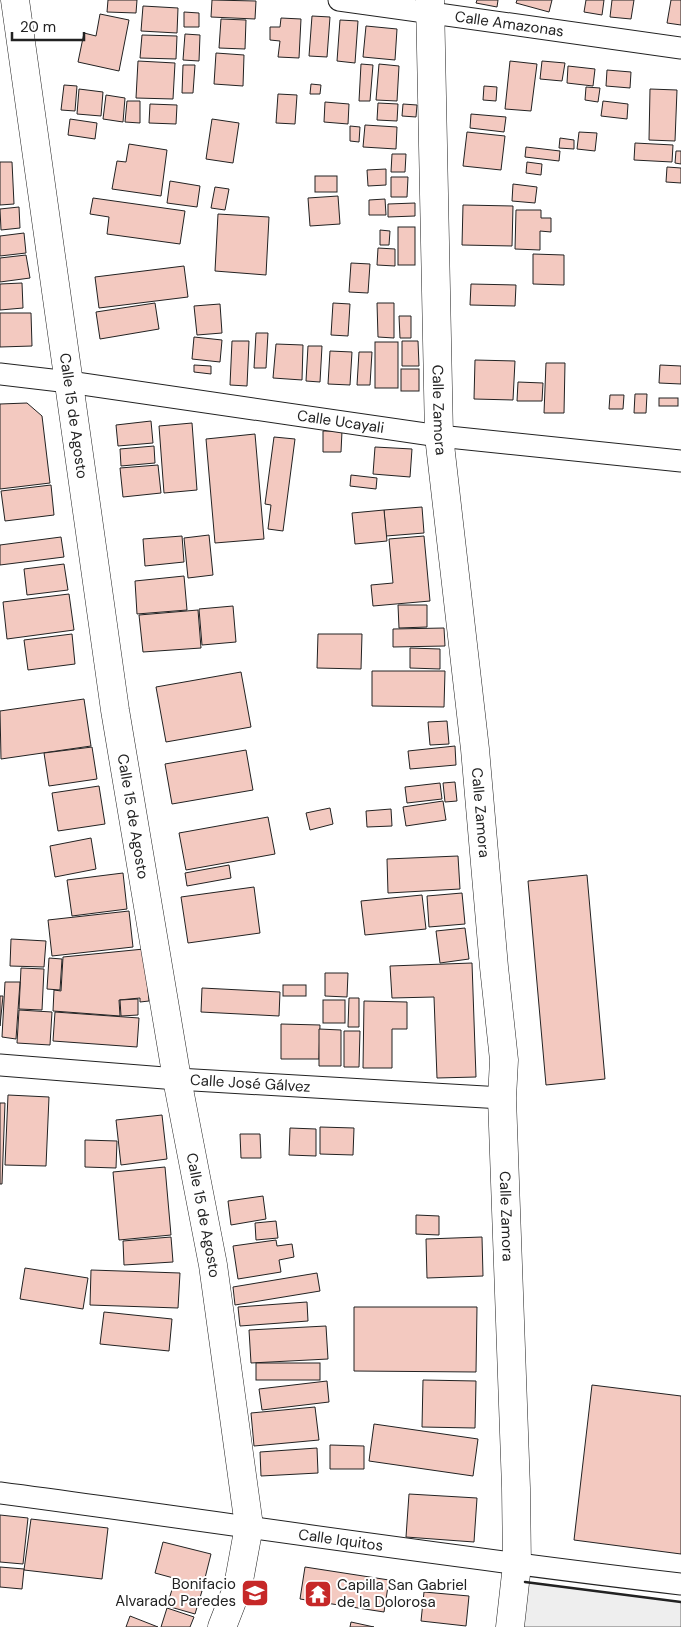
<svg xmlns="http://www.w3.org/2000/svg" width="681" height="1627" font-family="'DM Sans',sans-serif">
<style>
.green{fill:#eee;stroke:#6f6f6f}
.building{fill:#f3c9c0;stroke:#222}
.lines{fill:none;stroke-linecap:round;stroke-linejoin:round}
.street-casing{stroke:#222;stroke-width:23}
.secondary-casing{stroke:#222;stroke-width:29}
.street{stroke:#fff;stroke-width:21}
.secondary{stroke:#fff;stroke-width:28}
.wall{stroke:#222;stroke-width:2.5}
.labels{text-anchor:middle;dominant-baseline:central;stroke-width:4;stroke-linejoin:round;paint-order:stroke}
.street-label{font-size:15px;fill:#222;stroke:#fff}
.poi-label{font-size:15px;fill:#222;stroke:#fff;text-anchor:end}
</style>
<rect width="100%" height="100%" fill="#fff"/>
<polygon class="green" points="524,1582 681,1602 681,1627 519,1627"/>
<g class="building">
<polygon points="108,0 137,0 136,13 107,12"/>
<polygon points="212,0 256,1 255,19 211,17"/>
<polygon points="477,0 498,0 497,7 476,3"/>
<polygon points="517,0 552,0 549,12 516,3"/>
<polygon points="586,0 604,0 602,15 584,12"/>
<polygon points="612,0 634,0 631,19 610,17"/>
<polygon points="671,0 681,0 681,25 667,23"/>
<polygon points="143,6 178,8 177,33 141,31"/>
<polygon points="184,12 199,13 199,27 184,27"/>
<polygon points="100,14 129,20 119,71 78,62 84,33 96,36"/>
<polygon points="312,16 330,17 327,57 309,56"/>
<polygon points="281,18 301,19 299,58 278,57 280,41 270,40 270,27 280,27"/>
<polygon points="221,19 246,20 245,49 219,48"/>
<polygon points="340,20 358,21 355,63 337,61"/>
<polygon points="366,26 397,29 395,60 363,57"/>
<polygon points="185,34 200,35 199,61 183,60"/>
<polygon points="142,35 177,36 176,59 140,58"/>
<polygon points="216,53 244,55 243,86 214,84"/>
<polygon points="138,61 175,63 173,99 136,98"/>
<polygon points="510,61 537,64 531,111 505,109"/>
<polygon points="542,61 565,63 562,81 540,79"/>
<polygon points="361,64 373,65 370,101 359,101"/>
<polygon points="379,64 399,66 397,101 376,100"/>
<polygon points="183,65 195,65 193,93 182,93"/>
<polygon points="568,66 595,69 593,86 567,83"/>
<polygon points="607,70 631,72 630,88 606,86"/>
<polygon points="311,84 321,85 320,94 310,94"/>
<polygon points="64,85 77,86 75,111 61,110"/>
<polygon points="484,86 497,87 496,101 483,100"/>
<polygon points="586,87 600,88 598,102 585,100"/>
<polygon points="79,89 103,92 101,116 77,114"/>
<polygon points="650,89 677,90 675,141 649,140"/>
<polygon points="278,94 297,95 295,124 276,123"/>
<polygon points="106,95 125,98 123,122 103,119"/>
<polygon points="127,101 140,101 140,123 125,122"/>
<polygon points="603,101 628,104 627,119 601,116"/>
<polygon points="325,102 349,104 348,124 324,122"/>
<polygon points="378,103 398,104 397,121 377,120"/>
<polygon points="150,104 177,105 176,124 149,123"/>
<polygon points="403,104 417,105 416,117 402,116"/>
<polygon points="471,114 506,117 504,132 470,128"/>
<polygon points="70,119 97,123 95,139 68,135"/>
<polygon points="212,119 239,123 233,163 206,159"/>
<polygon points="365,125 397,127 396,149 363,147"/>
<polygon points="350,126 360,127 359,142 350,141"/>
<polygon points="467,132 505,136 501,170 463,166"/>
<polygon points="579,132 597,133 595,151 577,149"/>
<polygon points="560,138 574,140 574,149 559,148"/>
<polygon points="635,143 673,145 672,162 634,160"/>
<polygon points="129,144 167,150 161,196 112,189 117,161 126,162"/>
<polygon points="526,147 560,151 559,161 525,157"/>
<polygon points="676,151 681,151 681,164 675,163"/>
<polygon points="392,154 406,154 405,172 391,172"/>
<polygon points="0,162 12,162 14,204 0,205"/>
<polygon points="527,162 542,164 541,175 526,173"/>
<polygon points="667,167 681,168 681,183 666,182"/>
<polygon points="386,169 386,185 368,186 367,170"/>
<rect x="315" y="176" width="22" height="16"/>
<polygon points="391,177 408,177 407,197 391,197"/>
<polygon points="170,181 200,186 197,207 167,203"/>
<polygon points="513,184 537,187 535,203 512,201"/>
<polygon points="215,187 229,189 225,210 211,208"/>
<polygon points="338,196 340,224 310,226 308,198"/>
<polygon points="93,198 185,211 180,244 107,234 109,217 90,214"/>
<polygon points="385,199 386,215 369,215 369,200"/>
<polygon points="415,203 415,216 388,217 388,204"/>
<polygon points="463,205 513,206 512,246 462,245"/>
<polygon points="19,207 20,228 1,230 0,209"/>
<polygon points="516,210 541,210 541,218 551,218 551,232 540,231 540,250 515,249"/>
<polygon points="218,214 269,217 266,275 215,271"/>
<rect x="398" y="227" width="17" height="38"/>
<polygon points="380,230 390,231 389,245 380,245"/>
<polygon points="24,233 26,253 0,256 0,236"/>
<polygon points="378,248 395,249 395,266 377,265"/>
<polygon points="533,254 564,255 564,285 533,284"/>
<polygon points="26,255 30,278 0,282 0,258"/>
<polygon points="351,263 370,264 368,293 349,292"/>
<polygon points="184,266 188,297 99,308 95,277"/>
<polygon points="22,283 23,308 0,310 0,284"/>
<polygon points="471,284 516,285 515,306 470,305"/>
<polygon points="155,303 159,329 100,339 96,312"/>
<polygon points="333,303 350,304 348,336 331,335"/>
<polygon points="377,303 394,303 394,338 378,337"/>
<polygon points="220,304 222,333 197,335 194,306"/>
<polygon points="0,313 31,313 32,346 0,347"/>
<polygon points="399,316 411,316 411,338 400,338"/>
<polygon points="256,333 268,333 266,368 254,368"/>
<polygon points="194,337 222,340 220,362 192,359"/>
<polygon points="232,341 249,341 247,386 230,385"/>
<polygon points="402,341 418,341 419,366 402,366"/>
<rect x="375" y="342" width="23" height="46"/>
<polygon points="276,344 303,345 302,380 273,378"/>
<polygon points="308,346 322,346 320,382 306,381"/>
<polygon points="330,351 352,352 350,385 328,384"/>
<polygon points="359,352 372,352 370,385 357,385"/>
<polygon points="475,360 515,361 513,400 474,399"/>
<polygon points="546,363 565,363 564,413 544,413"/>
<polygon points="194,365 211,366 211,374 194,372"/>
<polygon points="660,365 681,366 681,384 659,383"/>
<rect x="401" y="369" width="18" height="22"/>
<polygon points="518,382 543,383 542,401 517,401"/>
<polygon points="635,394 647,394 646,413 634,413"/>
<polygon points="610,395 624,395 623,409 609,409"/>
<rect x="659" y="398" width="19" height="8"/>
<polygon points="27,403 42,416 50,483 0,489 0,404"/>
<polygon points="151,421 153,443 118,446 116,425"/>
<polygon points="192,423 197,490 164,493 159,426"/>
<polygon points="323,431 342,431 341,452 323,452"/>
<polygon points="255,434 264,539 215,543 206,439"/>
<polygon points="274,437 295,439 283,531 268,529 271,505 265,504"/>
<polygon points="154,446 155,463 121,466 120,449"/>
<polygon points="375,447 412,449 410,477 373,474"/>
<polygon points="158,465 161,493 123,497 120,468"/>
<polygon points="351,475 377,478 376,489 350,486"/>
<polygon points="51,485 54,515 5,521 1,491"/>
<polygon points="422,507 424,533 386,536 384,510"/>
<polygon points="384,510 387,541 355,544 352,513"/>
<polygon points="209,535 213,575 188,578 184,538"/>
<polygon points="182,536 184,562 145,566 143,539"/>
<polygon points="424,536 430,601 373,606 371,585 393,583 389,539"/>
<polygon points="61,537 64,557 0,565 0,545"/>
<polygon points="64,564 68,590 27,595 24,569"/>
<polygon points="184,576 187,610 137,614 135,581"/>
<polygon points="69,594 74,630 7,639 3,602"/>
<polygon points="398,605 427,605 427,627 399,628"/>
<polygon points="233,606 236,642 202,645 199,609"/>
<polygon points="198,610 201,648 143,652 139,615"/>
<polygon points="444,628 445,646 393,647 393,629"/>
<polygon points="72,634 75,664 28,670 24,640"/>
<polygon points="318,634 362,634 361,669 317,668"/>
<polygon points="410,648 440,649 440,669 410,668"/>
<polygon points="372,671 445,671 444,707 372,706"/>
<polygon points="241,672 251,727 166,742 156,687"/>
<polygon points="84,699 91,746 1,759 0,711"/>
<polygon points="447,721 449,744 430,745 428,722"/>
<polygon points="455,746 456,765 410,769 408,751"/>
<polygon points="92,747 97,779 49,786 44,753"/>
<polygon points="246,750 253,790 172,804 165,764"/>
<polygon points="455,782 457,801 445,802 443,783"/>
<polygon points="440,783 442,799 407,803 405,787"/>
<polygon points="99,786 105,824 58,831 52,793"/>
<polygon points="443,801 446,820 406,826 403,807"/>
<polygon points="330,808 333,824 310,830 306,813"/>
<polygon points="391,809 392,826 367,827 366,811"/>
<polygon points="268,817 275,854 186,870 179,833"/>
<polygon points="91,838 96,869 55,877 50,846"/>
<polygon points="458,856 460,889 388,893 387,859"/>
<polygon points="229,865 231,878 187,886 185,873"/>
<polygon points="123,873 127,909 72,916 67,880"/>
<polygon points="587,875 605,1079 546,1085 528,881"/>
<polygon points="254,887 260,933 188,943 181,897"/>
<polygon points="462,893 465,924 429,927 427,896"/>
<polygon points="422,895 426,929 365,935 361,901"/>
<polygon points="129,911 133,947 52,956 48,920"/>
<polygon points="465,928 469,959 440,963 436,931"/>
<polygon points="11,939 46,941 44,967 10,966"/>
<polygon points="144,949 149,1001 140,1002 140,998 119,1000 120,1016 53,1011 54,990 61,991 63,957"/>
<polygon points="49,958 62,959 60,990 47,989"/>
<polygon points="472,963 476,1077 437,1078 434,997 392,998 390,966"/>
<polygon points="21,968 44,969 42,1010 19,1009"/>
<polygon points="325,973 348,973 347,997 325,996"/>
<polygon points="5,982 20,982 16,1039 2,1037"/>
<rect x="283" y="985" width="23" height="11"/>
<polygon points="202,988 280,992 279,1016 201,1012"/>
<polygon points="0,996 3,996 0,1026"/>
<polygon points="349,998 359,998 359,1027 348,1027"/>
<polygon points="138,999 138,1015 121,1016 120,1000"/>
<rect x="323" y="1000" width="22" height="23"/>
<polygon points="364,1001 407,1002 407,1029 392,1029 392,1068 363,1068"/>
<polygon points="19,1010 52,1012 50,1045 17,1043"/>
<polygon points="55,1012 139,1018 137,1047 53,1041"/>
<polygon points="281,1024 320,1025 319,1059 281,1059"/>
<polygon points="319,1029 341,1030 341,1066 319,1066"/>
<polygon points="344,1031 360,1031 359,1067 344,1067"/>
<polygon points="8,1095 49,1097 46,1166 5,1165"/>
<polygon points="0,1103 5,1103 2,1184 0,1184"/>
<polygon points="162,1115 167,1159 121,1165 116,1120"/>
<polygon points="320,1127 354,1128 353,1155 320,1154"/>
<polygon points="290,1128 316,1129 316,1156 289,1155"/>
<polygon points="240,1134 260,1134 261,1158 241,1158"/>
<polygon points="85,1140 117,1141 116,1168 85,1167"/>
<polygon points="165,1167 171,1235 119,1240 113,1172"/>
<polygon points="263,1196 266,1219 231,1225 228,1201"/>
<polygon points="416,1215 439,1216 439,1235 416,1234"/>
<polygon points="276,1221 278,1238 256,1240 255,1223"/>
<polygon points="171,1237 173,1262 124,1265 123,1241"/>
<polygon points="482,1237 483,1276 427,1278 426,1239"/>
<polygon points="276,1240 277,1246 292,1244 294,1257 279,1260 281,1272 238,1279 233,1246"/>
<polygon points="25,1268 88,1278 83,1309 20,1299"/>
<polygon points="91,1270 180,1273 178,1308 90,1305"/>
<polygon points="317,1273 320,1291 235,1305 233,1287"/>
<polygon points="307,1302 308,1321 240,1326 238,1307"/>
<polygon points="354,1307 477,1307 476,1372 354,1371"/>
<polygon points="104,1312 172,1319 169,1351 100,1344"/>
<polygon points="326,1326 328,1359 251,1363 249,1330"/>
<rect x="256" y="1363" width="64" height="17"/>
<polygon points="423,1380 476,1381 475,1428 422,1427"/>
<polygon points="327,1381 329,1402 262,1410 259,1389"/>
<polygon points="592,1385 681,1396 681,1554 574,1540"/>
<polygon points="315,1407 319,1440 254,1446 251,1413"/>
<polygon points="374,1424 478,1439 473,1476 369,1461"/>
<polygon points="330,1445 364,1446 364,1469 330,1469"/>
<polygon points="317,1448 318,1473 261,1476 260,1452"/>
<polygon points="409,1494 477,1498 474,1542 406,1537"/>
<polygon points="0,1515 28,1518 23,1564 0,1562"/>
<polygon points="31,1519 108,1528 102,1579 24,1570"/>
<polygon points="163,1542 211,1554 203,1586 155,1573"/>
<polygon points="0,1567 24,1569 22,1589 0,1587"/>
<polygon points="305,1567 389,1580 384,1612 300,1599"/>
<polygon points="174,1583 202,1591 195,1614 167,1606"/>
<polygon points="424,1592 469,1596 466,1626 421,1621"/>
<polygon points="167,1608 194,1617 190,1627 161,1627"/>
<polygon points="130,1616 158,1627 126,1627"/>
<polygon points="351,1622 374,1627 350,1627"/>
</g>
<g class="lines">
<g class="street-casing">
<g id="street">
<path id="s1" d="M 339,0 L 681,48"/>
<path id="s2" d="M 0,374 L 69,382 L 439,436 L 681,461"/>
<path id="s3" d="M 0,1065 L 177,1079 L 502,1098"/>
<path id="s4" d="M 0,1493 C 227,1523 453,1558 681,1584"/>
</g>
</g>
<g class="secondary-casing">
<g id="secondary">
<path id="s5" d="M 15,0 L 115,710 L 177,1079 L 213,1265 L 249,1526 L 238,1586 L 222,1627"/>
<path id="s6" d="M 430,0 L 439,436 L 475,749 L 494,967 L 504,1060 L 502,1098 L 516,1488 L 517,1565 L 510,1627"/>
</g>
</g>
<use href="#street" class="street"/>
<use href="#secondary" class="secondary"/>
<polyline class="wall" points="525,1582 681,1602"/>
</g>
<defs>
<g id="school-square" transform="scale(1.4375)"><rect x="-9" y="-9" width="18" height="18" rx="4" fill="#c62828" stroke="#fff"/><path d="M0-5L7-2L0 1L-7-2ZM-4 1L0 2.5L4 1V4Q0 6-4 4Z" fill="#fff"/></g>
<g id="temple-square" transform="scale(1.4375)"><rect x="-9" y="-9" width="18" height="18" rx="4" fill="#c62828" stroke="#fff"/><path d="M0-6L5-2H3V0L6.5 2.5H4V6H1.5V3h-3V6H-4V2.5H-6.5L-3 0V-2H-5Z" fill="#fff"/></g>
</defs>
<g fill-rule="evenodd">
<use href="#school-square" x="255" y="1593"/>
<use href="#temple-square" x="318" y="1594"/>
</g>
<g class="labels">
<g class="street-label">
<text stroke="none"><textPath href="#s1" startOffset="172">Calle Amazonas</textPath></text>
<text stroke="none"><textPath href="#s6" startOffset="410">Calle Zamora</textPath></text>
<text stroke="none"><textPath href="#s5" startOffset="420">Calle 15 de Agosto</textPath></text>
<text stroke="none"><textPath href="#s2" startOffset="344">Calle Ucayali</textPath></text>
<text stroke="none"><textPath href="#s6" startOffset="815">Calle Zamora</textPath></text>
<text stroke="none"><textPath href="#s5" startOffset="825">Calle 15 de Agosto</textPath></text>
<text stroke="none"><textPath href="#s3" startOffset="251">Calle José Gálvez</textPath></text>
<text stroke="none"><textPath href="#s5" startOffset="1230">Calle 15 de Agosto</textPath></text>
<text stroke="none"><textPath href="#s6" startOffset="1220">Calle Zamora</textPath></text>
<text stroke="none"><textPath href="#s4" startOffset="344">Calle Iquitos</textPath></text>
</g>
<g class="poi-label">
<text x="236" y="1584">Bonifacio<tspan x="236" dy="17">Alvarado Paredes</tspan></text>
<text x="337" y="1585" text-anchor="start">Capilla San Gabriel<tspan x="337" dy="17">de la Dolorosa</tspan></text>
</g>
</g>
<path d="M12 32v8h72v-8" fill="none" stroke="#222222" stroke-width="2.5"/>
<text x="20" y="32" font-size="15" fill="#222222" stroke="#ffffff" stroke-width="4" paint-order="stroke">20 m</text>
</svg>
